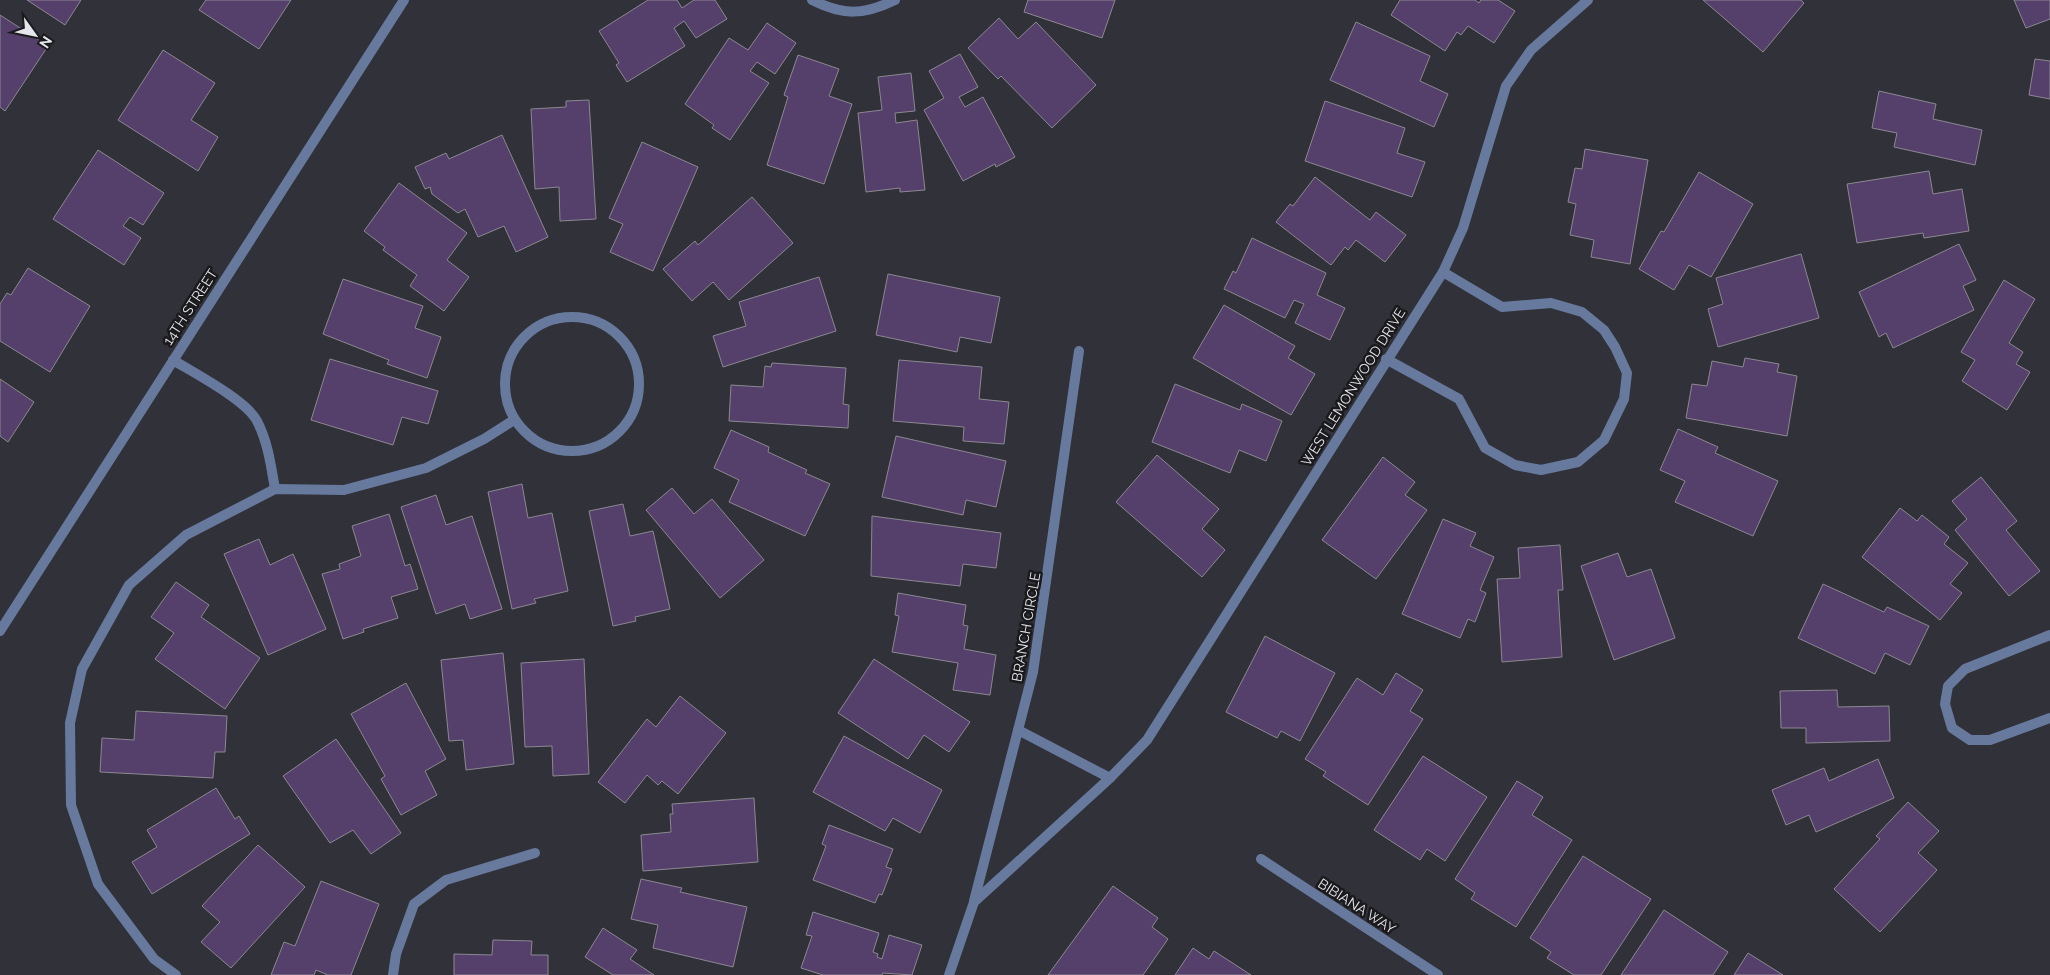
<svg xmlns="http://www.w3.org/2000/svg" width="2050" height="975" font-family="Raleway,sans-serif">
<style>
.building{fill:#54406b;stroke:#8c8891}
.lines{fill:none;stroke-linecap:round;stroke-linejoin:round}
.minor{stroke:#677a9e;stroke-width:10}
.tertiary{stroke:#677a9e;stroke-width:10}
.labels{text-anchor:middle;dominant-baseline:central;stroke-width:5;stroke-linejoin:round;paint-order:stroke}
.street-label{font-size:14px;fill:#e5e6eb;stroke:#1a1a1d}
</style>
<rect width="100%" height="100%" fill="#313139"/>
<g class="building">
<polygon points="27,0 81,0 65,25"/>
<polygon points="206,0 291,0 259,49 199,10"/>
<polygon points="648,0 677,0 682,8 694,0 715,0 727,19 696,38 684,21 674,28 685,46 627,82 616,65 619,63 599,31"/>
<polygon points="1028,0 1115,0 1102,38 1024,12"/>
<polygon points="1400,0 1475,0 1479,3 1481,0 1498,0 1515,11 1494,43 1468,26 1461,35 1457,32 1445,51 1391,15"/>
<polygon points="1703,0 1801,0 1804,3 1763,52"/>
<polygon points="2014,0 2050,0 2050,19 2026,28"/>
<polygon points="0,15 48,46 5,111 0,107"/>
<polygon points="999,18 1018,39 1036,22 1096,85 1052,128 1001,76 998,79 968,48"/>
<polygon points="1356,22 1430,56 1420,81 1448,94 1434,127 1330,80"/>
<polygon points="767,23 796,43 775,74 757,62 750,71 769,83 730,140 712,128 714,125 685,104 729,38 748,50"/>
<polygon points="163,50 215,83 191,120 218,137 198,171 118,120"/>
<polygon points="960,54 978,87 959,97 965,107 983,97 1015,157 996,167 995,164 963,181 924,110 944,98 929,71"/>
<polygon points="798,55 839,69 829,96 852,104 824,184 767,165 788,97 784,95"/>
<polygon points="2035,59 2050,61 2050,99 2029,95"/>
<polygon points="911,73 915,111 895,113 896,123 917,120 925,190 900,192 900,188 866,192 858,113 882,110 878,77"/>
<polygon points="1879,91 1936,104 1933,119 1982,130 1975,165 1894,147 1897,133 1872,128"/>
<polygon points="589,100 596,219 560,221 559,187 535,189 531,109 566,107 566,101"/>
<polygon points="1325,101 1405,128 1397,153 1425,162 1412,197 1305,161"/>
<polygon points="502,135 548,237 516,252 504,226 478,237 465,209 458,213 432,194 430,187 425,189 415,167 446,153 449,159"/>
<polygon points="642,142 698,167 653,271 610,252 623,224 609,218"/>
<polygon points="1585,149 1648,160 1630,264 1591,257 1594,240 1570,235 1576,204 1568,202 1575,168 1582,169"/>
<polygon points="98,150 164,193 143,225 130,217 123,226 141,238 124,265 53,219"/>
<polygon points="1929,171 1933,194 1962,189 1969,231 1924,238 1923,233 1857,243 1847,184"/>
<polygon points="1699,172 1753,204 1711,277 1689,265 1674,290 1639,269 1661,231 1664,232"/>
<polygon points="1315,177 1370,220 1376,212 1406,235 1385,262 1356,240 1348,250 1345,247 1331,265 1276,222 1290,204 1293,206"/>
<polygon points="399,183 467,233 447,260 469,277 444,311 410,286 417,275 383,250 385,247 364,231"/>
<polygon points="752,197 793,243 729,300 713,282 692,301 663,269 695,241 698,245"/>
<polygon points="1252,238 1326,273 1317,295 1345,308 1330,340 1295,323 1304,304 1294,300 1285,318 1224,289 1233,271 1236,273"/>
<polygon points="1959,244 1976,280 1963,286 1974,310 1893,348 1886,333 1879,337 1859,292"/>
<polygon points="1801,254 1819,318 1718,347 1708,309 1723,304 1716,278"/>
<polygon points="28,268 90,306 50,372 0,341 0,304 7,293 11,295"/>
<polygon points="888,274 1000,297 991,343 960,337 957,352 876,335"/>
<polygon points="819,277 836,331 723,367 713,336 746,326 739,302"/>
<polygon points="343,279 423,306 415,328 441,337 427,378 387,364 389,360 323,334"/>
<polygon points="2004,280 2035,299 2009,343 2023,352 2016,364 2030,372 2007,410 1962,381 1975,360 1961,352"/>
<polygon points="1224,305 1295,346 1288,358 1315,374 1291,415 1193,358"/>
<polygon points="1745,358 1779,364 1777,372 1797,376 1787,436 1686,418 1692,384 1707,386 1712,361 1743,367"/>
<polygon points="330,359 438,391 428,424 402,417 393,445 311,420"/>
<polygon points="899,360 982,367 979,399 1009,402 1004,444 963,441 964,427 893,421"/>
<polygon points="772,363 846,368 843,404 849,405 848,428 729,421 731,385 763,387 765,366 771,367"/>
<polygon points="0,379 34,402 8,442 0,436"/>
<polygon points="1175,384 1240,410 1242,404 1282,421 1266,461 1239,450 1230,473 1152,442"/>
<polygon points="1678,429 1718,447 1715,453 1778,481 1753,536 1675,502 1685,481 1660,470"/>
<polygon points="731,430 769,447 768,452 807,470 805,473 830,484 805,536 729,502 739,480 714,468"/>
<polygon points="896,436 1006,461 996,507 966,500 963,515 882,497"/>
<polygon points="1157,455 1219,509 1202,529 1225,550 1202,577 1116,502"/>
<polygon points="1383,457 1415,482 1405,495 1427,510 1376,579 1322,540"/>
<polygon points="1981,477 2017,521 2006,530 2040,571 2009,596 1955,530 1967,519 1952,501"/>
<polygon points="522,484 528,518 552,513 568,591 534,599 536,603 512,609 488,492"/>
<polygon points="672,488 694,514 712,499 764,560 720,598 646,510"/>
<polygon points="436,495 446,525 472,516 502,609 470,619 465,604 436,614 401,507"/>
<polygon points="623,504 630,536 653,531 670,609 635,617 636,621 613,626 589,511"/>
<polygon points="1900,508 1917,521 1922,515 1949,537 1944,544 1968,563 1950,584 1962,593 1940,620 1862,557"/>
<polygon points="389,514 405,566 410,564 418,589 391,597 398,618 363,629 364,632 343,639 322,574 340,569 339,564 361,556 352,526"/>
<polygon points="872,516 1001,533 996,568 963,564 960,586 871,576"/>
<polygon points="1443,519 1476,533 1470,546 1494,557 1480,590 1486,593 1475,622 1468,619 1460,638 1402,614"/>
<polygon points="259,539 270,565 293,554 326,629 268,655 224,554"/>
<polygon points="1560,545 1563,590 1558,590 1562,657 1502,662 1497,579 1520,578 1518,548"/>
<polygon points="1618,553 1627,577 1651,569 1675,638 1614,660 1581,566"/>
<polygon points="176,582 209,605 201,617 260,658 225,709 155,659 174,633 151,617"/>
<polygon points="1823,584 1884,612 1887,607 1929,626 1910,665 1885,653 1875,674 1798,638"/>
<polygon points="898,593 966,605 963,625 968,626 964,649 996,655 990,695 953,690 958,663 892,652 899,616 895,615"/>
<polygon points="1265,636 1335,673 1300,741 1281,731 1277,738 1226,712"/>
<polygon points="503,653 514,764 466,770 463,740 449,741 441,660"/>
<polygon points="584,659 589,774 553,776 552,746 525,747 521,663"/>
<polygon points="874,659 970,722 949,752 924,735 908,759 838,713"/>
<polygon points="1396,673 1423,690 1410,711 1423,719 1368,805 1323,776 1326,772 1305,759 1357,678 1383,695"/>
<polygon points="406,683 446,759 425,771 437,795 401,815 381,779 385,776 351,714"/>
<polygon points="1837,690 1838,707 1889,706 1890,741 1806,743 1806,728 1781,728 1780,691"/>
<polygon points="680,696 726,733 678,794 662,781 658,785 647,775 625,803 598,782 647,719 656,727"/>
<polygon points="136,711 227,716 225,752 215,752 213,778 100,772 102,738 134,740"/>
<polygon points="844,736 942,790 920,833 893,818 885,831 813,792"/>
<polygon points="336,739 401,833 371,854 353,830 330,843 283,776"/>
<polygon points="1423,756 1487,797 1445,861 1427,849 1420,860 1374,830"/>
<polygon points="1878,759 1894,798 1816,832 1809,815 1786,825 1772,790 1824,768 1829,781"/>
<polygon points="1517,781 1543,797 1532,815 1572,840 1516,927 1471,899 1475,893 1455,879"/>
<polygon points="216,788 235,819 239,816 250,834 152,894 132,862 157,847 147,830"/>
<polygon points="754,798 758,862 643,871 641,835 671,832 670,814 673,814 672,804"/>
<polygon points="1908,802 1939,831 1918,853 1937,870 1880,932 1834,889 1880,839 1876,836"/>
<polygon points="829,825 893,849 886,867 892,869 882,895 879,894 875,903 813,880 826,846 822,844"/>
<polygon points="258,845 305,887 231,968 201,942 220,922 202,906"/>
<polygon points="1583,856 1651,899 1601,975 1574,975 1547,958 1551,952 1530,938"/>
<polygon points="641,879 682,888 680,892 747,907 733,967 653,948 658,925 631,919"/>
<polygon points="321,881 379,904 351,975 328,975 316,970 314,975 271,975 284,942 295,946"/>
<polygon points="1113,886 1158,918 1152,927 1168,939 1143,975 1048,975"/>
<polygon points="1664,910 1728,952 1713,975 1621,975"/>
<polygon points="813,912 879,933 873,952 878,954 877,957 882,959 889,935 922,945 912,975 883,973 882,975 823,975 801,968 812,936 806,935"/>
<polygon points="603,928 637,950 630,959 654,975 613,975 585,957"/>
<polygon points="493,940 532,941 531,955 548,955 548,975 454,975 454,954 492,955"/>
<polygon points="1193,948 1209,959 1214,951 1251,975 1175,975"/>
<polygon points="1748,953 1783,975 1734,975"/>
</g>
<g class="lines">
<g class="minor">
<path d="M 812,0 C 844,16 864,15 895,0"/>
<circle cx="572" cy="384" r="67"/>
<polyline points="1386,359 1459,399 1485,448 1515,465 1541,470 1578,462 1604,440 1624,399 1627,373 1615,347 1604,330 1582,312 1551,303 1502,307 1443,272"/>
<path d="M 173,360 C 194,373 246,400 257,421 C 268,442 271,466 275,489"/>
<polyline points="2050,635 1965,669 1948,686 1945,704 1952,728 1970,740 1990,740 2050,718"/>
<polyline points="1018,730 1110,778"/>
<polyline points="1261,859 1438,975"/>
<polyline points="974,901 1033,672 1079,351"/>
<polyline points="176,975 154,959 98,884 71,805 70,723 82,669 129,585 186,535 275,489 344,490 426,468 484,439 514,420"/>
<polyline points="393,975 396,954 414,904 446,880 535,853"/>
<polyline points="949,975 974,902 1110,778 1147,740 1443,272 1463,228 1506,86 1531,50 1588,0"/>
</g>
<polyline class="tertiary" points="0,631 404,0"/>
</g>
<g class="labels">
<g class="street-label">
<text transform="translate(190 307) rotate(-57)">14TH STREET</text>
<text transform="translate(1353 387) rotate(-58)">WEST LEMONWOOD DRIVE</text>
<text transform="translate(1026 627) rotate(-80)">BRANCH CIRCLE</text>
<text transform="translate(1357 906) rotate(33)">BIBIANA WAY</text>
</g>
</g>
<g transform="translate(35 35) rotate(123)" stroke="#1a1a1d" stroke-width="4" paint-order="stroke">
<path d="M0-4L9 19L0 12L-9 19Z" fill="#e5e6eb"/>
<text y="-8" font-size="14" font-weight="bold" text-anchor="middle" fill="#e5e6eb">N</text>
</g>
</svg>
